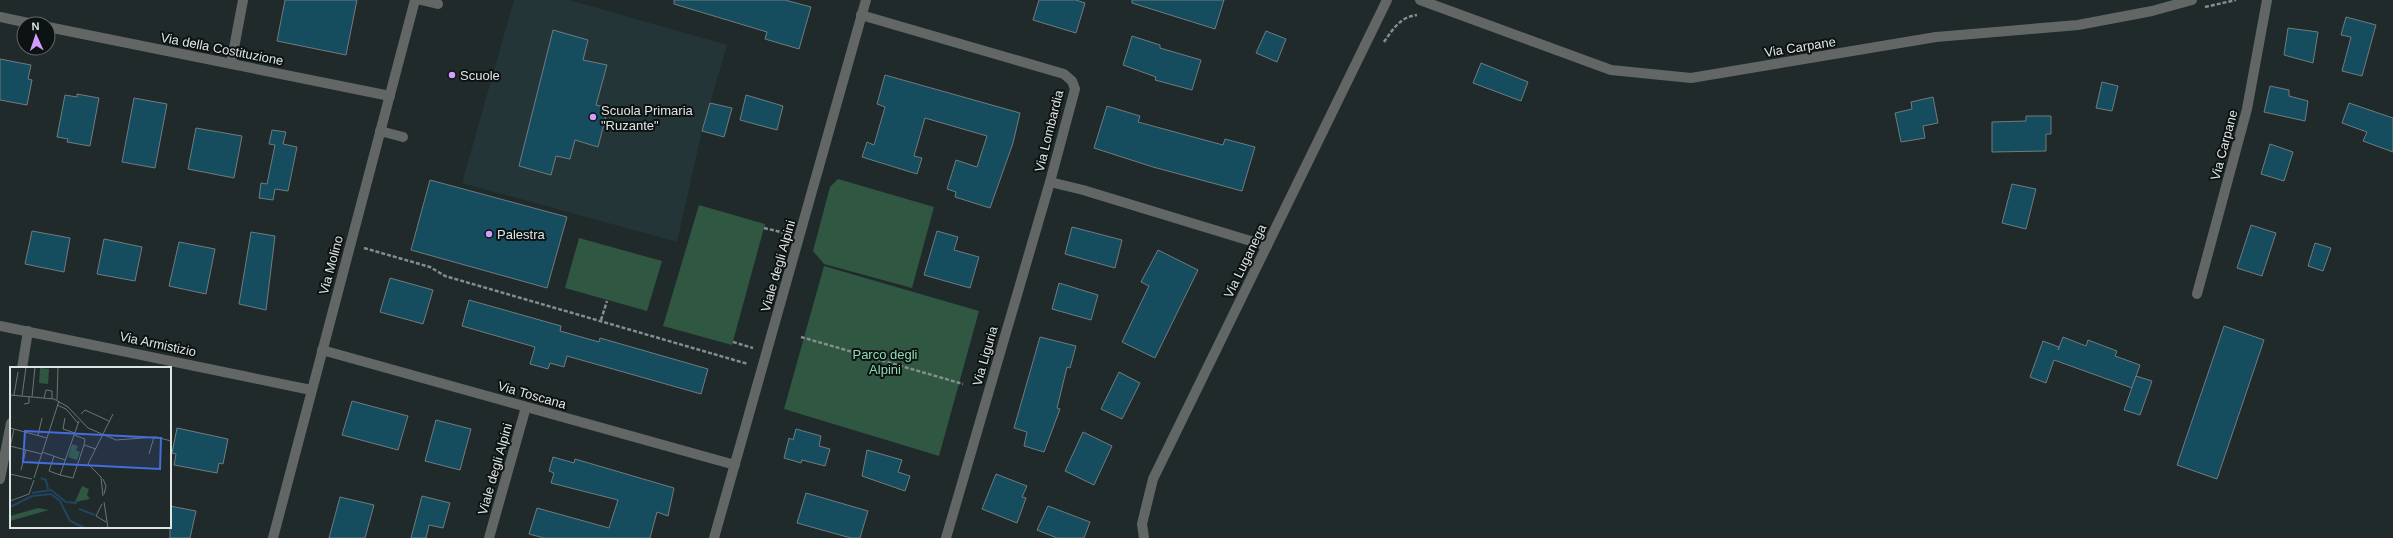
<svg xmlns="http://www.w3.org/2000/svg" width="2393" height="538" font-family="Helvetica,sans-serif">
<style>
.built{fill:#233537}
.green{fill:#2f5742}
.building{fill:#154d5f;stroke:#717b7f}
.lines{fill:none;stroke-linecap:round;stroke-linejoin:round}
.path{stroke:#848d8d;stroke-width:2.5;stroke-dasharray:4 2;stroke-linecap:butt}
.service{stroke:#626766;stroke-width:10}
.minor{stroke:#626766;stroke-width:10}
.tertiary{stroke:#626766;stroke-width:10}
.poi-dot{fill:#d19dfe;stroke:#0d1212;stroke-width:1.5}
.labels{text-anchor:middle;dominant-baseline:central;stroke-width:4;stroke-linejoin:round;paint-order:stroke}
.street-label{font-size:13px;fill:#dee5e5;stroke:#0d1212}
.poi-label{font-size:13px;fill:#dee5e5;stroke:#0d1212;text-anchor:start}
.park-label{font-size:13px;fill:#91dbb2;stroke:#0d1212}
.inset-river{fill:none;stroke:#214561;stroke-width:2}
.inset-road{fill:none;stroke:#6c7575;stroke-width:1}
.view{fill:#446cdb;fill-opacity:0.15;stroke:#446cdb;stroke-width:2}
.inset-edge{fill:none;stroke:#dee5e5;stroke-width:2}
</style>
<rect width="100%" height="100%" fill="#202a2b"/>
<polygon class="built" points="514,0 569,0 727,45 702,131 677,242 462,183"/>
<g class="green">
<polygon points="838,179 934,207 912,288 824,264 813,251 830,187"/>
<polygon points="699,205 765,224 732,345 663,326"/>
<polygon points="579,238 662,261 647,311 565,288"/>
<polygon points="824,266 979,311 939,456 784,409"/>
</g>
<g class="building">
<polygon points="285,0 357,0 346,55 277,41"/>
<polygon points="674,0 785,0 811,7 799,49 765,39 767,32 674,4"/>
<polygon points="1039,0 1076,0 1085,3 1076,33 1033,20"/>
<polygon points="1132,0 1224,0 1215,29 1132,3"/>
<polygon points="2346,17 2376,25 2362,76 2342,71 2351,37 2341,35"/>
<polygon points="2288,28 2318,32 2313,63 2284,55"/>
<polygon points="553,30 588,40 583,60 607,65 596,105 608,108 598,147 575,140 570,159 556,156 551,175 519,166"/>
<polygon points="1266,31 1286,39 1277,62 1256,53"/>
<polygon points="1132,36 1160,45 1160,48 1201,60 1192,90 1155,80 1156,77 1123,65"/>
<polygon points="0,59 31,65 28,79 32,80 27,105 0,100"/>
<polygon points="1481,63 1528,82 1521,101 1473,83"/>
<polygon points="885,75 1020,113 1013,143 990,208 955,197 956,192 947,189 956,160 977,167 987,136 925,118 914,156 922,158 917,174 862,157 867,142 874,145 885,107 877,104"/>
<polygon points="2102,82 2118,86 2112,111 2096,108"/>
<polygon points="2270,86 2289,90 2289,96 2308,101 2305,121 2264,112"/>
<polygon points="77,94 99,98 90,146 67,142 68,139 57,137 65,95 77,97"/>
<polygon points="746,95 783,106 777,130 740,120"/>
<polygon points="1933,97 1938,123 1923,126 1925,138 1901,142 1895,113 1912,109 1911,102"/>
<polygon points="134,98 167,104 155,168 122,162"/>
<polygon points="710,103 732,108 724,137 702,131"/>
<polygon points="2349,103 2393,118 2393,152 2363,141 2367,132 2342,123"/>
<polygon points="1107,106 1140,116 1138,122 1223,145 1225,139 1255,147 1242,191 1153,167 1094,148"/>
<polygon points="2026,116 2051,116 2051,134 2046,134 2046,151 1992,152 1992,122 2026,121"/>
<polygon points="196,128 242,136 234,178 188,169"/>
<polygon points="272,130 286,132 283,144 297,147 288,191 275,189 273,200 259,198 261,183 267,184 275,145 269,144"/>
<polygon points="2270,144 2293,152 2284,181 2261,174"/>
<polygon points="430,180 567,217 547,288 411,250"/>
<polygon points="2012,184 2036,189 2026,229 2002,223"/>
<polygon points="2251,225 2276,233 2262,276 2237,268"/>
<polygon points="1072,227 1122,240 1115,268 1065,254"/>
<polygon points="32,231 70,238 64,272 25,264"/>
<polygon points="937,231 958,237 954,250 979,257 970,288 924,275"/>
<polygon points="251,232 275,236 266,310 239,304"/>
<polygon points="104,239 142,247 135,281 97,274"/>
<polygon points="179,242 215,249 206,294 169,286"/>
<polygon points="2315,243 2331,248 2323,271 2308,266"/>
<polygon points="1158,250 1198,270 1155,358 1122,342 1149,286 1141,282"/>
<polygon points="390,278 433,290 423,324 380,312"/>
<polygon points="1059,283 1098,295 1091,320 1052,309"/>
<polygon points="469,300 561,326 560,331 599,342 600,338 708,369 701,394 567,356 564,367 550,363 548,369 530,364 535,347 462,326"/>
<polygon points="2224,326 2264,340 2217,479 2177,465"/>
<polygon points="1040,337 1076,346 1070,368 1067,367 1057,408 1060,409 1044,452 1024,446 1027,432 1014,428"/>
<polygon points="2063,337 2086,346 2088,340 2117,351 2115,356 2140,365 2132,388 2054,360 2046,383 2030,377 2043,341 2059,347 2058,350"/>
<polygon points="1119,372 1140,383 1122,419 1101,409"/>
<polygon points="2136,376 2152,381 2140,415 2124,410"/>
<polygon points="352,401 408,416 398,450 342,435"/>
<polygon points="436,420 471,429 460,470 425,461"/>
<polygon points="177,428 228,439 223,464 219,463 217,473 174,465 176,454 172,453"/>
<polygon points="796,429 821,436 819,446 830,449 825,466 802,460 801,463 784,458 789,438 793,440"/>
<polygon points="1083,432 1112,446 1094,485 1065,471"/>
<polygon points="867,450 902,460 898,472 910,476 905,491 862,476"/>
<polygon points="553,457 574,463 575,459 674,488 668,516 657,512 650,538 544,538 529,534 537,508 609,528 618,500 551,483 554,473 549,471"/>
<polygon points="996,474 1027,486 1022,497 1026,498 1017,523 982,509"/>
<polygon points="806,493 868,511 860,538 851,538 797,523"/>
<polygon points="422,496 450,503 443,528 429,525 426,538 411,538"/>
<polygon points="340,497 374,505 365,538 329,538"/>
<polygon points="170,506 196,511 190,538 170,538"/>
<polygon points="1048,506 1090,522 1084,538 1057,538 1037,530"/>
</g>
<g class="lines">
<g class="path">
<polyline points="2205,7 2236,0"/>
<path d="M 1384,42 C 1393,29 1400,17 1417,15"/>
<polyline points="764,228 785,233"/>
<polyline points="364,248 430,267 445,276 748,364"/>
<polyline points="601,320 607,301"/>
<polyline points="801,337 963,384"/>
<polyline points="733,342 753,348"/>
</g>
<g class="service">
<polyline points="421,0 438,4"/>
<polyline points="380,131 403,137"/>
</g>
<g class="minor">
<polyline points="861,15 1064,74 1072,81 1075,89 1050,182 1083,190 1267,246"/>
<polyline points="0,17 33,24"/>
<polyline points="48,27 390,96"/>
<polyline points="231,64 243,0"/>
<polyline points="2197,294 2247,109 2267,0"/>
<polyline points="0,326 311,390"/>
<polyline points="322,350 735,465"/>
<polyline points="22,368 28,331"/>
<polyline points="0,479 11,423"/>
<polyline points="489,538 526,407"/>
<polyline points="714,538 866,0"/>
<polyline points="946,538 1050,182"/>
<polyline points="1144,538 1142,524 1153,479 1387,0"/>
</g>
<g class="tertiary">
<polyline points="1420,0 1611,70 1691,78 1936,37 2078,25 2152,11 2192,0"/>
<polyline points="273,538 415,0"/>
</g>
</g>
<g class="poi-dot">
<circle cx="452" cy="75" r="4"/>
<circle cx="593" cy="117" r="4"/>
<circle cx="489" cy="234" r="4"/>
</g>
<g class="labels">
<g class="street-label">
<text transform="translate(1800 47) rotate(-9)">Via Carpane</text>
<text transform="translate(222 49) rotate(11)">Via della Costituzione</text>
<text transform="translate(1049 131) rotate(-76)">Via Lombardia</text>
<text transform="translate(2224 145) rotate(-75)">Via Carpane</text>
<text transform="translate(1245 261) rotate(-64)">Via Luganega</text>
<text transform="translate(331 265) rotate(-75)">Via Molino</text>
<text transform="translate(778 266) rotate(-74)">Viale degli Alpini</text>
<text transform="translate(158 344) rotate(12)">Via Armistizio</text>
<text transform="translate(985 356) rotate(-74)">Via Liguria</text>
<text transform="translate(532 395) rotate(16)">Via Toscana</text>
<text transform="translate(495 469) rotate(-74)">Viale degli Alpini</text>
</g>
<g class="poi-label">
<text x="460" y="75">Scuole</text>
<text x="601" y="110">Scuola Primaria<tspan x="601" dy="15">"Ruzante"</tspan></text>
<text x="497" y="234">Palestra</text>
</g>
<g class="park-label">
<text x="885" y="354">Parco degli<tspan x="885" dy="15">Alpini</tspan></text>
</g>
</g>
<g transform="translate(10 367)">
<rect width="161" height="161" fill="#202a2b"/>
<path d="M 30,1 L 39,2 L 38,17 L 29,16 ZM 62,77 L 68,79 L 66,83 L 70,85 L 67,93 L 58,90 ZM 72,119 L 79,122 L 77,128 L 80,132 L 65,135 ZM 28,141 L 39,143 L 0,154 L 0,149 Z" fill="#2f5742"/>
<path class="inset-river" d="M 31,111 L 36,113 L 38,122M 22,126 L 41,123 L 56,135 L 67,136M 0,140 L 22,129 L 41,127 L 50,134 L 60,154 L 75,161M 69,142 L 85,148"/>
<path class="inset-road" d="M 0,28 L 44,32 L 58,40 L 78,61 L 106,73 L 146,70 L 161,74M 4,28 L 8,5M 12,29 L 16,0M 22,30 L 25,0M 34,31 L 36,23 L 42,24 L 42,32M 47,33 L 48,0M 14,37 L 19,36 L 19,29M 47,38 L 56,42 L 68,56M 71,47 L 75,43 L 99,54M 55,51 L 53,62 L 65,66M 0,61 L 37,71M 28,68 L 32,51M 64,68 L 75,72 L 74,78 L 86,82M 0,79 L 32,87M 0,80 L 4,62M 32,85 L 55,93M 139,87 L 144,70M 44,89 L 39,104 L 50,108 L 69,54M 11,103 L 16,83M 0,107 L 22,112M 50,108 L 63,111 L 74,78M 24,111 L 49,34M 93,112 L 96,119 L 94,127M 93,129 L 91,110 L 78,97 L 103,47M 0,134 L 19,127 L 24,113M 94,135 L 98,161M 92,137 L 86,149 L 96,155"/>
<path class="view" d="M 15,64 L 151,71 L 150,102 L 13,95 Z"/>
<rect width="161" height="161" class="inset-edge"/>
</g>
<g transform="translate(36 36) rotate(357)"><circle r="19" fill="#0d1212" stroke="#616666"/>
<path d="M0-3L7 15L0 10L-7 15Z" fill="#d19dfe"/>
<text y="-6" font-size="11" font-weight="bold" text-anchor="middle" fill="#dee5e5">N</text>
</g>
</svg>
